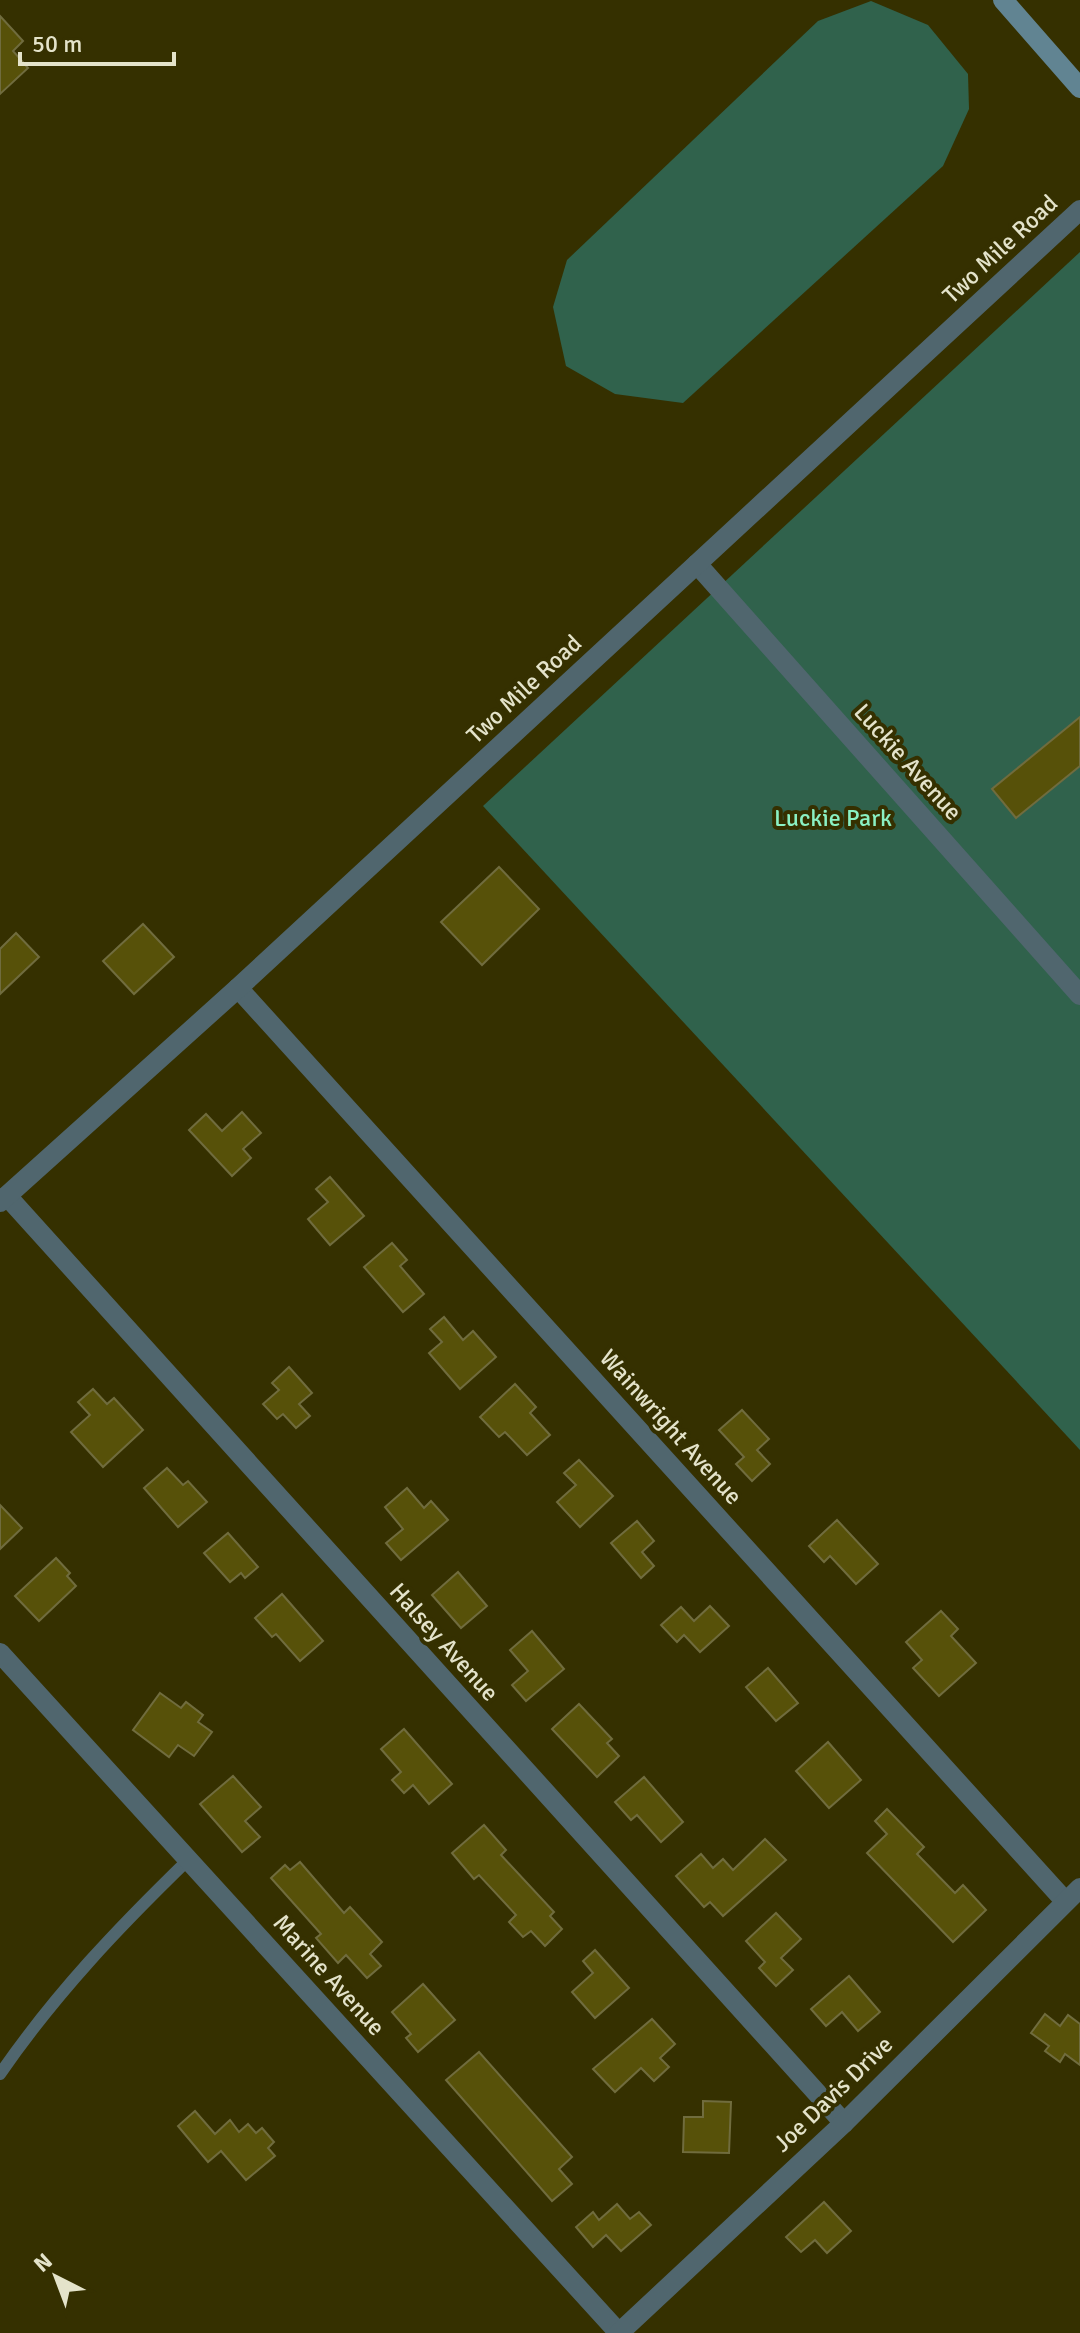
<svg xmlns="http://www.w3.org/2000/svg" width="1080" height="2333" font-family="Signika,sans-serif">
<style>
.green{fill:#30624c}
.building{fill:#575109;stroke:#706c3e;stroke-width:2}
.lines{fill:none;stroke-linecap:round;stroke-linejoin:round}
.service{stroke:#50666e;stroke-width:12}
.minor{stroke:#50666e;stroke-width:20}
.tertiary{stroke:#50666e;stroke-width:20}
.secondary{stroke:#618492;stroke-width:20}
.labels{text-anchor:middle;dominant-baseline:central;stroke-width:8;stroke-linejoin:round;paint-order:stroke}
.street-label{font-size:24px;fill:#e4e3ca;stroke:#353000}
.park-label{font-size:24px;fill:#8af1c4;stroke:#353000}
</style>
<rect width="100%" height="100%" fill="#353000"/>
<g class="green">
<polygon points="871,1 928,25 968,74 969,109 943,166 683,403 615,394 566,366 553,307 567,260 818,21"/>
<polygon points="1080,252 1080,1450 483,806"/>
</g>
<g class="building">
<polygon points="0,16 23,41 13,51 28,68 0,94"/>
<polygon points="1080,717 1080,766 1016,818 992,789"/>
<polygon points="499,867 539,909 482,965 441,922"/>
<polygon points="143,924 174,957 134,994 103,961"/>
<polygon points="16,933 39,957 0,994 0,949"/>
<polygon points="242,1112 261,1133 243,1149 251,1158 232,1176 189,1130 206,1114 222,1131"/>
<polygon points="330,1177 364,1216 330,1245 308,1219 328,1202 316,1189"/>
<polygon points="392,1243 407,1260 400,1266 424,1294 403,1312 364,1267"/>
<polygon points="444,1317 463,1340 473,1331 496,1357 460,1389 429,1353 442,1342 430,1329"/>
<polygon points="289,1367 312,1393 299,1404 310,1416 296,1428 283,1414 277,1419 263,1404 279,1390 272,1383"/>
<polygon points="515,1384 536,1407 530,1413 550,1435 527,1455 505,1432 499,1437 480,1417"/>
<polygon points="93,1389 107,1404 114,1398 143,1430 103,1467 71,1432 90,1415 78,1402"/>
<polygon points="742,1410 769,1439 757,1450 770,1464 752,1481 736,1464 744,1457 719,1430"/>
<polygon points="579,1460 613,1496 580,1527 557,1502 576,1485 564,1473"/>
<polygon points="167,1468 183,1485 188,1481 207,1502 178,1527 144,1488"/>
<polygon points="407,1488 424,1508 431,1501 448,1520 401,1560 386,1543 403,1529 385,1507"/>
<polygon points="0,1505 22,1528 0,1549"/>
<polygon points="837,1520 878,1564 856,1584 830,1556 824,1562 809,1546"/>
<polygon points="637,1521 654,1541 642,1552 654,1566 641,1578 611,1543"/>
<polygon points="228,1533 258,1567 245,1578 241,1573 230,1582 204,1553"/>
<polygon points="56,1558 70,1573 67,1576 76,1586 39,1621 15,1596"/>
<polygon points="458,1572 487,1606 461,1628 432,1595"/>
<polygon points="282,1594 323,1641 300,1661 276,1634 272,1637 255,1618"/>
<polygon points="710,1606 729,1626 700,1652 684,1635 677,1642 661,1625 681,1607 694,1621"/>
<polygon points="941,1611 958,1629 951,1636 976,1663 939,1696 913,1668 922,1660 906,1642"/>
<polygon points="532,1631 564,1669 526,1701 512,1685 528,1671 510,1650"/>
<polygon points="768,1668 798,1703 776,1721 746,1687"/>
<polygon points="160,1693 181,1708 186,1702 203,1715 198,1722 212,1732 194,1756 178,1745 169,1757 133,1730"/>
<polygon points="579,1704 612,1739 607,1743 619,1756 597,1777 552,1729"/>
<polygon points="404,1729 452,1784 429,1804 413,1785 404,1793 392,1780 401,1772 381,1749"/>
<polygon points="828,1742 861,1780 829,1808 796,1771"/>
<polygon points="233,1776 261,1807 245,1821 260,1837 242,1852 200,1804"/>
<polygon points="644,1777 683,1822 661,1842 637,1815 631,1820 615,1802"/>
<polygon points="887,1809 924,1847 917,1854 955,1893 963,1885 986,1910 953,1942 867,1853 887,1834 875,1821"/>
<polygon points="484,1825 506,1850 501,1855 554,1912 550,1916 562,1929 545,1946 531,1931 523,1937 509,1922 516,1915 479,1875 474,1879 452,1853"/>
<polygon points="765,1839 786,1860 723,1916 710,1902 704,1907 676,1876 701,1854 713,1868 723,1859 733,1870"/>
<polygon points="300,1862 344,1913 350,1907 382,1942 370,1954 381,1966 367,1978 346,1955 338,1963 316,1938 321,1934 271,1878 285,1865 290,1870"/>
<polygon points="776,1913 801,1939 781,1958 793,1970 776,1986 759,1968 765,1962 746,1941"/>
<polygon points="595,1950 629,1988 595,2018 572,1992 593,1973 583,1961"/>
<polygon points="849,1976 880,2012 858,2031 842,2012 826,2026 811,2009"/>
<polygon points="423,1984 455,2020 418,2052 406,2038 411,2034 392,2012"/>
<polygon points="1045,2014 1060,2026 1068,2015 1080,2024 1080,2065 1065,2054 1060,2062 1045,2051 1049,2046 1031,2033"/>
<polygon points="652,2019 675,2044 660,2058 669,2067 654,2081 641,2068 615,2092 593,2069"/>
<polygon points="479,2052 572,2157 559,2169 572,2184 552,2201 446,2080"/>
<polygon points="703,2101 731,2102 729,2153 683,2152 684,2117 703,2117"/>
<polygon points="195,2111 215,2134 230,2120 239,2132 248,2124 256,2133 262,2128 274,2142 268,2148 275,2156 246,2180 221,2151 208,2162 178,2126"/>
<polygon points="824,2202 851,2231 827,2253 815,2240 801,2252 786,2237"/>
<polygon points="617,2204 630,2219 639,2212 651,2225 621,2251 606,2235 593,2247 576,2227 593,2212 599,2220"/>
</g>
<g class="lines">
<path class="service" d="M 0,2074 C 56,1993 118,1928 188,1860"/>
<g class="minor">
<polyline points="697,564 1080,995"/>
<polyline points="238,988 1065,1901"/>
<polyline points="7,1196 844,2123"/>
<polyline points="0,1653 619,2333"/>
<polyline points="619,2333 844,2123 1080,1888"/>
</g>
<polyline class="tertiary" points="0,1202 238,988 1080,210"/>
<polyline class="secondary" points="1003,0 1080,88"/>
</g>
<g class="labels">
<g class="street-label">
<text transform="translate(1000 249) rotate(-43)">Two Mile Road</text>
<text transform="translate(524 689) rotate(-43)">Two Mile Road</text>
<text transform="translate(908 762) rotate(48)">Luckie Avenue</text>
<text transform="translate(671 1427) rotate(48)">Wainwright Avenue</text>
<text transform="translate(444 1642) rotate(48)">Halsey Avenue</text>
<text transform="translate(329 1975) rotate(48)">Marine Avenue</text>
<text transform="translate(833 2094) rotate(-44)">Joe Davis Drive</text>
</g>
<g class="park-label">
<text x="833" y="818">Luckie Park</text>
</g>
</g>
<g transform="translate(56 2277) rotate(318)" stroke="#353000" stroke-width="6" paint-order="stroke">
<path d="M0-6L14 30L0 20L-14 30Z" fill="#e4e3ca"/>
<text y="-12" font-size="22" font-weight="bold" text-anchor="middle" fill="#e4e3ca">N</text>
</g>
<path d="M20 52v12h154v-12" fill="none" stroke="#e4e3ca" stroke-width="4"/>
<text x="32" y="52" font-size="24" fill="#e4e3ca" stroke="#353000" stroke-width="6" paint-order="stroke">50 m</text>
</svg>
